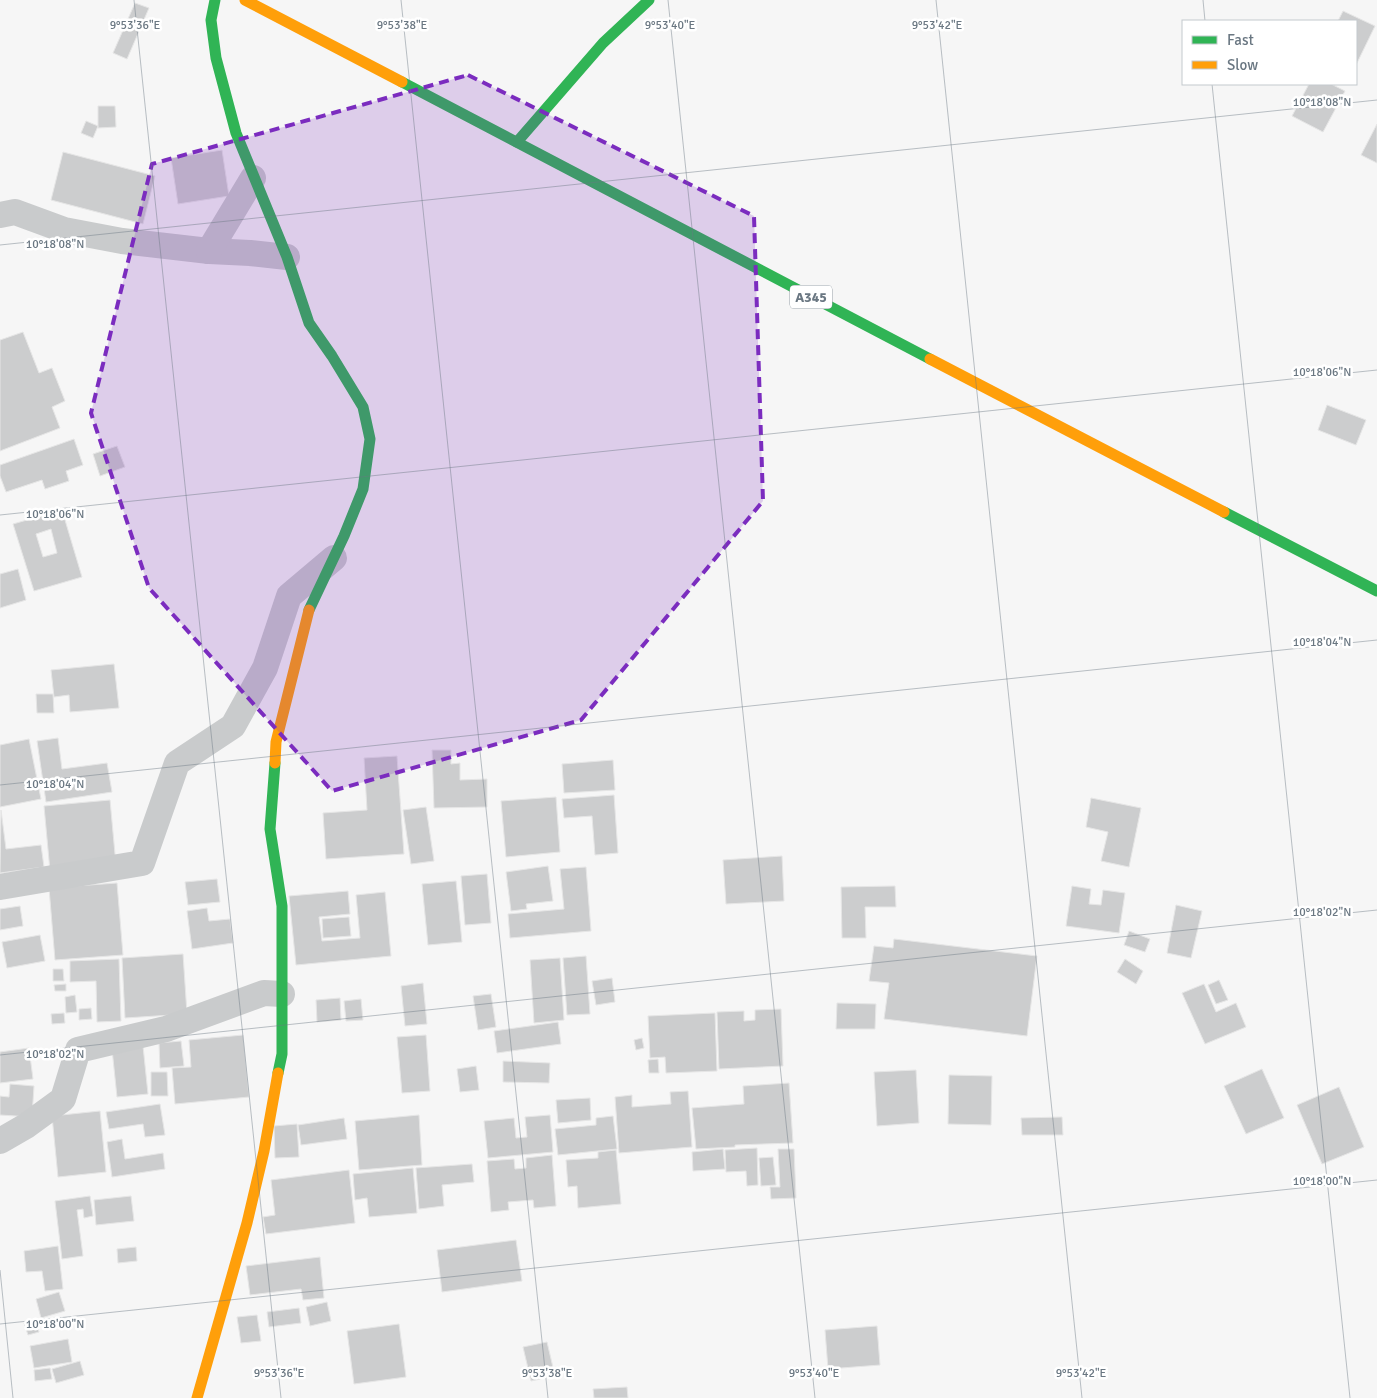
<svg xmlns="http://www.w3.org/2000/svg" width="1377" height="1398" font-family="Signika,sans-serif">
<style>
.building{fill:#cccdce;stroke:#e6e6e6;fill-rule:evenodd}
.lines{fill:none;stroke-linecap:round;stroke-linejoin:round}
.street{stroke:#c9cbcc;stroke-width:26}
.fast{stroke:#30b455;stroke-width:11}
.slow{stroke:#ff9f0a;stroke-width:11}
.marked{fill:#7b2cbf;fill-opacity:0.2;stroke:#7b2cbf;stroke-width:4;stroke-dasharray:10 6;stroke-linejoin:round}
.ticks{fill:none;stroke:#6a7782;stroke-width:1;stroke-opacity:0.45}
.labels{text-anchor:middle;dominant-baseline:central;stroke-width:5;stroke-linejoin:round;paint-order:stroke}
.shield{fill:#fff;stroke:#97a0a8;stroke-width:1}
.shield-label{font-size:14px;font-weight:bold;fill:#6a7782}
.ticks-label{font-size:12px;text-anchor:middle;fill:#6a7782;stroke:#fff;stroke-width:5;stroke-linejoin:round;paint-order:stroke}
</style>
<rect width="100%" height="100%" fill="#f6f6f6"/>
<g class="building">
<polygon points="135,3 149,8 127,59 113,53"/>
<polygon points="1343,11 1375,26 1356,65 1356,21 1338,21"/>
<polygon points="1309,84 1331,84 1345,91 1323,132 1292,116"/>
<polygon points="98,106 115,106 116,127 98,128"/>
<polygon points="86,121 98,126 93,138 81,133"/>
<polygon points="1377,124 1377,163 1361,155"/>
<polygon points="222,150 229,196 178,204 171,158"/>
<polygon points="63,152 155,176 143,224 51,200"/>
<polygon points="23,332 39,373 52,368 65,401 52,407 60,428 0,451 0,340"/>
<polygon points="1327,405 1366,420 1356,445 1318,430"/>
<polygon points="74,439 83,465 66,471 69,481 45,489 42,480 6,492 0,476 0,465"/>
<polygon points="117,446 125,467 100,476 93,454"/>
<path d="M 62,510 L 82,577 L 34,591 L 13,524 ZM 51,529 L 57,553 L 43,557 L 36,534 Z"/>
<polygon points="18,569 26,600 0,608 0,574"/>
<polygon points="114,664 119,708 70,712 69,695 54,697 51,670"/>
<polygon points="36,694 53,694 54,713 37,713"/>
<polygon points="58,738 62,769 107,763 112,792 46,802 37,741"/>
<polygon points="29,739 41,799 0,807 0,745"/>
<polygon points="432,750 451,750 451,764 460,763 460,780 487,779 487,807 434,808"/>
<polygon points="397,756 404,854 326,859 323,813 367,810 364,758"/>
<polygon points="613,760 615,790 564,793 562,764"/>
<polygon points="614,795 618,853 595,855 592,816 564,818 562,799"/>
<polygon points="556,797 560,852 506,857 501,801"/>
<polygon points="1091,798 1141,808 1129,867 1101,861 1108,832 1086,827"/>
<polygon points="110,800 116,865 50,871 44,806"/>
<polygon points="426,807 434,861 411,864 403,810"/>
<polygon points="1,810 6,849 41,845 44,867 0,873"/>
<polygon points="782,856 784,901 726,904 723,860"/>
<polygon points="548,866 553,901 526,904 527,909 511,911 506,872"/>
<polygon points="586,867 591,931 510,938 508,914 564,909 560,869"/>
<polygon points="487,874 491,923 465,925 461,876"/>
<polygon points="217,879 220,902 188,905 185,882"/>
<polygon points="456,881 462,942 428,945 422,884"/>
<polygon points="117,883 123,955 55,960 49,888"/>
<polygon points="895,886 896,907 865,907 866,938 842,938 841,887"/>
<polygon points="1072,886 1091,889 1089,904 1101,905 1103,890 1125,893 1119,933 1066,926"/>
<polygon points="348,891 350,914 319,917 322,941 360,938 356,895 385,892 391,956 296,965 289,896"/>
<polygon points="1176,905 1202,911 1191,958 1167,953"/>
<polygon points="20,906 23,926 0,930 0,909"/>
<polygon points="207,908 209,921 230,919 233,943 192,949 187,911"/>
<polygon points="349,917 351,936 323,938 322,919"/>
<polygon points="1129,931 1150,939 1145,952 1124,945"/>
<polygon points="40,935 45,961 7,968 2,942"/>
<polygon points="894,939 1037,956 1027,1036 884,1019 889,983 869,981 874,946 893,948"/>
<polygon points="183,954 187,1014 125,1018 122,958"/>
<polygon points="586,956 590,1014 567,1015 563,958"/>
<polygon points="560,958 564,1020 534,1023 530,960"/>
<polygon points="119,959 121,1021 97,1022 96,981 70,982 70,961"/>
<polygon points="1125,959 1143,971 1136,984 1117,972"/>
<polygon points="53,969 63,969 64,981 53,981"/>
<polygon points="612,978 615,1002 596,1005 592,981"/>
<polygon points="1219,980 1228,1000 1216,1004 1208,985"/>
<polygon points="423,983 427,1024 405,1026 401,986"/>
<polygon points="66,984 66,991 55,991 54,985"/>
<polygon points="1204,984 1216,1012 1236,1003 1246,1027 1205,1044 1182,993"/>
<polygon points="491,994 496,1027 478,1030 473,996"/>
<polygon points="75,995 77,1012 66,1013 65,997"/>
<polygon points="340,998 341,1020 317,1022 316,1000"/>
<polygon points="361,999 363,1020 346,1021 344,1001"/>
<polygon points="837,1003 876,1004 875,1029 836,1029"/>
<polygon points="91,1008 92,1019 79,1020 79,1009"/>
<polygon points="781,1009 783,1066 719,1069 717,1012 744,1011 744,1021 755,1020 755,1010"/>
<polygon points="64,1013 65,1023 52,1024 51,1014"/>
<polygon points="715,1013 717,1071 666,1073 665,1057 650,1058 648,1016"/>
<polygon points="558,1022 561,1044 497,1053 494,1031"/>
<polygon points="243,1035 249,1097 175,1104 172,1068 191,1067 189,1040"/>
<polygon points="426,1035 430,1091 402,1093 397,1037"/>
<polygon points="642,1038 644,1048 636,1050 634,1040"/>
<polygon points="181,1041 184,1066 160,1068 159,1043"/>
<polygon points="143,1046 148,1094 117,1097 112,1049"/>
<polygon points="29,1048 33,1079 0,1083 0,1052"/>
<polygon points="658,1059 659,1073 649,1073 648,1060"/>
<polygon points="503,1061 550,1063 549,1083 503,1082"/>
<polygon points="476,1066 479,1090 460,1092 457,1069"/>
<polygon points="1262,1069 1284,1118 1246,1134 1224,1086"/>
<polygon points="916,1070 919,1123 877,1126 874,1072"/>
<polygon points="151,1072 167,1072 168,1096 151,1096"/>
<polygon points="949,1075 992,1076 991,1125 948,1124"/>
<polygon points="789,1083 793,1143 735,1145 735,1147 696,1149 692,1108 744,1104 743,1086"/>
<polygon points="10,1084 34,1086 32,1117 0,1115 0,1096 9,1097"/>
<polygon points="1339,1087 1364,1147 1322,1164 1297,1105"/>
<polygon points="688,1091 692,1147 619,1153 615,1097 632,1095 632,1107 671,1104 670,1092"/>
<polygon points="590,1098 591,1120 558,1123 556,1100"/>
<polygon points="160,1104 165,1135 145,1137 143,1124 109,1129 106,1112"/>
<polygon points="100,1111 106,1172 58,1177 52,1116"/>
<polygon points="419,1115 422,1165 359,1170 355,1121"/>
<polygon points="550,1115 553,1152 488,1158 484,1121 514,1118 516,1138 527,1137 525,1117"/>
<polygon points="613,1116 617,1149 558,1155 555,1129 596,1125 596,1118"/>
<polygon points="1062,1117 1063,1135 1022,1135 1021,1118"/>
<polygon points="344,1118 347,1139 301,1145 298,1125"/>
<polygon points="297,1124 299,1157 275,1158 274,1126"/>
<polygon points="122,1139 125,1159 163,1153 165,1169 112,1177 107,1142"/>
<polygon points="757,1148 758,1185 747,1186 746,1171 726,1172 725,1150"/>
<polygon points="723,1149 725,1169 693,1171 692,1152"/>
<polygon points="778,1149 794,1149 796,1198 771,1199 770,1187 780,1187"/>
<polygon points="616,1150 621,1204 578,1208 577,1186 568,1187 566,1160 598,1158 598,1152"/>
<polygon points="552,1155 556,1206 534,1208 533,1200 508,1202 509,1210 491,1212 487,1161 514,1159 515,1169 526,1168 526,1158"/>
<polygon points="773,1157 776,1185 761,1186 759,1158"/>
<polygon points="472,1164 474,1182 442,1185 444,1206 419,1209 416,1168"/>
<polygon points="413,1168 417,1213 369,1217 367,1198 355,1200 353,1174"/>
<polygon points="349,1170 355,1223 266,1234 263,1217 275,1215 271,1180"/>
<polygon points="90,1196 93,1216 84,1218 83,1209 77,1210 83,1256 62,1259 55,1201"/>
<polygon points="131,1196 134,1221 96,1225 94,1200"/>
<polygon points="516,1240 522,1281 442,1292 437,1250"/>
<polygon points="58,1246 63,1289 45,1291 42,1271 26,1272 24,1251"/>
<polygon points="136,1247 137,1261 118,1263 117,1249"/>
<polygon points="320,1257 324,1298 303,1300 301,1289 250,1295 246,1266"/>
<polygon points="59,1292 65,1311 41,1318 36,1299"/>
<polygon points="327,1302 331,1321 310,1326 306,1307"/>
<polygon points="299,1308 301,1323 269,1327 267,1312"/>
<polygon points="257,1315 261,1341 241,1343 237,1317"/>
<polygon points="35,1320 39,1332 28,1335 24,1323"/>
<polygon points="399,1324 406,1377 354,1384 347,1331"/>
<polygon points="877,1326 880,1365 828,1369 825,1330"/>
<polygon points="68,1339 72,1362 34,1368 30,1346"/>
<polygon points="547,1342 555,1376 531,1381 523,1347"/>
<polygon points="80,1361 84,1375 56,1383 52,1369"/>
<polygon points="50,1368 52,1379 35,1381 34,1370"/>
<polygon points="627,1387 628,1398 594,1398 593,1389"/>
</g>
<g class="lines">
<g class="street">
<polyline points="0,215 15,212 64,230 122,241 209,251 250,253 287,257"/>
<polyline points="209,251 253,178"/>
<polyline points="0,887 142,863 177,763 233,726 265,668 289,596 334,558"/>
<polyline points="0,1141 26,1126 63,1099 78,1050 166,1029 264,993 282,994"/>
</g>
<g class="fast">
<polyline points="215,0 211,20 216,58 236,133 287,257 309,323 332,356 363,407 370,439 363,489 344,536 309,610"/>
<polyline points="402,82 930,359"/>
<polyline points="517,142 603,43 649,0"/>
<polyline points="1224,512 1377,591"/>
<polyline points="275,763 270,829 282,906 282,1054 278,1073"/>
</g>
<g class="slow">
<polyline points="245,0 402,82"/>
<polyline points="930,359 1224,512"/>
<polyline points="275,763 276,742 309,610"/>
<polyline points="197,1398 247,1223 264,1151 278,1073"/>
</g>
</g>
<path class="marked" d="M 468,75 L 754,216 L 763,501 L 581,720 L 332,791 L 149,588 L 91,413 L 152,164 Z"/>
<path class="ticks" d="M 134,0 L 281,1398M 401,0 L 548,1398M 668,0 L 815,1398M 936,0 L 1082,1398M 1203,0 L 1205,21M 1212,84 L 1350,1398M 0,245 L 1377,100M 0,515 L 1377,370M 0,785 L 1377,640M 0,1055 L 1377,910M 0,1270 L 13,1398M 0,1324 L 1377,1180"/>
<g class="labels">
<rect class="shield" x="790" y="285.5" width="42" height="23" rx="4"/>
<g class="shield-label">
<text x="811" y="297">A345</text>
</g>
</g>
<g class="ticks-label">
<text x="135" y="29">9°53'36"E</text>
<text x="402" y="29">9°53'38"E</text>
<text x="670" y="29">9°53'40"E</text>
<text x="937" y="29">9°53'42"E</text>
<text x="1322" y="106">10°18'08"N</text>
<text x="55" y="248">10°18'08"N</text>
<text x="1322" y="376">10°18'06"N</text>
<text x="55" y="518">10°18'06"N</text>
<text x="1322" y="646">10°18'04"N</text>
<text x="55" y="788">10°18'04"N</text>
<text x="1322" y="916">10°18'02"N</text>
<text x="55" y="1058">10°18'02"N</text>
<text x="1322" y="1185">10°18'00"N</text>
<text x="55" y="1328">10°18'00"N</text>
<text x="279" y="1377">9°53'36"E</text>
<text x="547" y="1377">9°53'38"E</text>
<text x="814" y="1377">9°53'40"E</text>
<text x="1081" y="1377">9°53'42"E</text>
</g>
<rect x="1182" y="20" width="175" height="65" fill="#ffffff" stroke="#c3c9cd"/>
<rect x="1192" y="36" width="25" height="8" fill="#30b455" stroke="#c3c9cd"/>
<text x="1227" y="45" font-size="15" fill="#6a7782">Fast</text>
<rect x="1192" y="61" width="25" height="8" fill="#ff9f0a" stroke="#c3c9cd"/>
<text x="1227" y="70" font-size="15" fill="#6a7782">Slow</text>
</svg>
